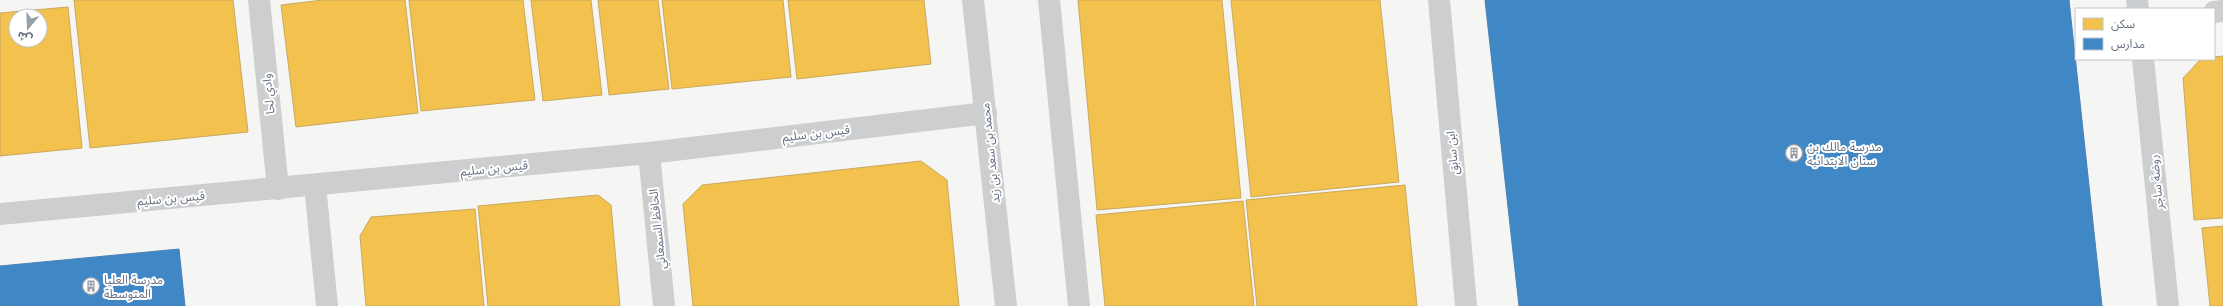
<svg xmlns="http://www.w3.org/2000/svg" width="2223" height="306" font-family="Inter,'Noto Sans Arabic',sans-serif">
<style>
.homes{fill:#f2c14e;stroke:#c8a95e;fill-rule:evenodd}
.schools{fill:#3f88c5;stroke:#4b81b1}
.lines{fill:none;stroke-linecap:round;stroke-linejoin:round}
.minor{stroke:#cdcecf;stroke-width:22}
.labels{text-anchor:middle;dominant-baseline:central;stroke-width:4;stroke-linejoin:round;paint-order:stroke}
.street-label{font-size:12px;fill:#667083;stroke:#fff}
.poi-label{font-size:12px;fill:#667083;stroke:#fff;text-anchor:start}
</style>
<rect width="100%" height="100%" fill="#f5f5f4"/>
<g class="homes">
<polygon points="74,0 233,0 248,132 90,148"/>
<polygon points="323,0 405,0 418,113 296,127 281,5"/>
<polygon points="409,0 523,0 535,100 421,111"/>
<polygon points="531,0 591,0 602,95 543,101"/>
<polygon points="598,0 658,0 669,89 609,95"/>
<polygon points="662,0 783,0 791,77 672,89"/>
<polygon points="788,0 924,0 931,64 797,79"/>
<polygon points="1078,0 1222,0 1241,198 1097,210"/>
<polygon points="1231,0 1380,0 1399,182 1251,197"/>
<path d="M 68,7 L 82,148 L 0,156 L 0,13 ZM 16,16 L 40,16 L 40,40 L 16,40 Z"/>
<polygon points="2223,56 2223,218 2194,220 2183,78 2201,59 2214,59 2214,57"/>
<polygon points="921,161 947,180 959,306 693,306 683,204 702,185"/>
<polygon points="1405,185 1417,306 1257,306 1246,200"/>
<polygon points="598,195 611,205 620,306 488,306 478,206"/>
<polygon points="1243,201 1254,306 1105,306 1096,215"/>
<polygon points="475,209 484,306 366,306 360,236 371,217"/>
<polygon points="2223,226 2223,306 2210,306 2202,228"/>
</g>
<g class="schools">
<polygon points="1485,0 2069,0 2102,306 1519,306"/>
<polygon points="179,249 185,306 0,306 0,266"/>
</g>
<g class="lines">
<g class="minor">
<polyline points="259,0 278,189"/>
<polyline points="973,0 1006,306"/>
<polyline points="1049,0 1079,306"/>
<polyline points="1439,0 1466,306"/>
<polyline points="2137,0 2138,9"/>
<polyline points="2214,12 2223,11"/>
<polyline points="2143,59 2168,306"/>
<polyline points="649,153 664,306"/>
<polyline points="315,185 327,306"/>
<polyline points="0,214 649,153 986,113"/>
</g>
</g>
<defs>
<g id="building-ring" transform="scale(0.9)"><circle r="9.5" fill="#fff" stroke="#989fab" stroke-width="1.5"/><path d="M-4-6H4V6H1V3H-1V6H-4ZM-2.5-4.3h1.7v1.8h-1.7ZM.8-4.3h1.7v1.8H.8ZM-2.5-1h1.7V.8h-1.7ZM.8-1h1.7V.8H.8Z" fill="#989fab"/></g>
</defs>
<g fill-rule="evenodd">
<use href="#building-ring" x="1794" y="153"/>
<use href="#building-ring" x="91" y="286"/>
</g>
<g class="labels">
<g class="street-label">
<text transform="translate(268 94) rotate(-96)">وادي لحا</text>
<text transform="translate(816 133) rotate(-7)">قيس بن سليم</text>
<text transform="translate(990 153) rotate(-96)">محمد بن سعد بن زيد</text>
<text transform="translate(1452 153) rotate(-95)">ابن سابق</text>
<text transform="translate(494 168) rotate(-6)">قيس بن سليم</text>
<text transform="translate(2156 182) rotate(-96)">روضة ساجر</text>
<text transform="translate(171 198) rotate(-5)">قيس بن سليم</text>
<text transform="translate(657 229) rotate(-96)">الحافظ السمعاني</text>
</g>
<g class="poi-label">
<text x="1807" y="146">مدرسة مالك بن<tspan x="1807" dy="14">سنان الابتدائية</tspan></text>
<text x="104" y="279">مدرسة العليا<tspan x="104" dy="14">المتوسطة</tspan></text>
</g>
</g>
<rect x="2075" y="8" width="140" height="52" fill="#ffffff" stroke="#c2c6cd"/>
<rect x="2083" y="18" width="20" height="12" fill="#f2c14e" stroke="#c2c6cd"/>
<text x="2111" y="28" font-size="12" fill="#667083">سكن</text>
<rect x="2083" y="38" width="20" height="12" fill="#3f88c5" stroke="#c2c6cd"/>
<text x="2111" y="48" font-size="12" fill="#667083">مدارس</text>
<g transform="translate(28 28) rotate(199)"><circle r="19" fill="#ffffff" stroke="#c2c6cd"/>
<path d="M0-3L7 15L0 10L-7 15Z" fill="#989fab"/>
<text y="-6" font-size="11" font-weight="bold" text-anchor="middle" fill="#667083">ش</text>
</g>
</svg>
